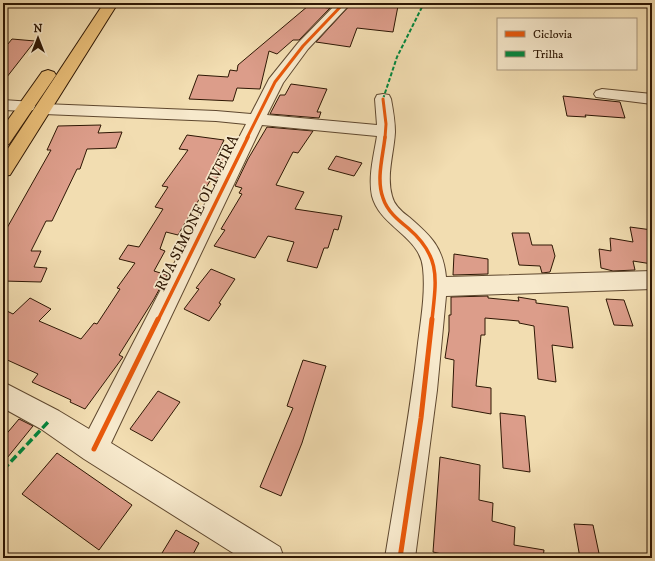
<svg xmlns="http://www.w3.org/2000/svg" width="655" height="561" font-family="'IM FELL DW Pica',serif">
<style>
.building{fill:#dc9d8a;stroke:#2e1704}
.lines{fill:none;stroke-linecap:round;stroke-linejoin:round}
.minor-casing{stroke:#5f482f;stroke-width:2}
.major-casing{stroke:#2e1704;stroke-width:2}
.minor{fill:#f7e9cc;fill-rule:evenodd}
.major{fill:#e9be78;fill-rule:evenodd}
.quiet-far1{stroke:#00873e;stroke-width:2;stroke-dasharray:4 2;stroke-linecap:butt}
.quiet{stroke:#00873e;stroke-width:3.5;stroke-dasharray:8 3.5;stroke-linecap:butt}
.cycleway-far2-casing{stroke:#f7e9cc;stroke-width:4.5}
.cycleway-far1-casing{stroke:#f7e9cc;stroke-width:6}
.cycleway-casing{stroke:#f7e9cc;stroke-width:8}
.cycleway-far2{stroke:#e8590c;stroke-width:3}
.cycleway-far1{stroke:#e8590c;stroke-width:3.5}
.cycleway{stroke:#e8590c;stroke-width:5}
.labels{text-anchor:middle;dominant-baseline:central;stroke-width:3.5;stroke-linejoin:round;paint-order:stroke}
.street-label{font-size:15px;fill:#2e1704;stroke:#f7e9cc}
</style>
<rect width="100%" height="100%" fill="#f2ddb1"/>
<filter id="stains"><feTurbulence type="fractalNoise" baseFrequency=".005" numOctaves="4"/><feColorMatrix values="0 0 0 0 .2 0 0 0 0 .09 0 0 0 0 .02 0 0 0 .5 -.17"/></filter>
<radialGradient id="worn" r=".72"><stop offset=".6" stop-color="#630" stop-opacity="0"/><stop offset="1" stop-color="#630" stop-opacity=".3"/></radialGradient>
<g class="building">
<polygon points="352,3 398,6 393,32 357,28 350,47 316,42"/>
<polygon points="308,6 330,8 299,40 293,40 277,54 269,51 260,89 237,88 233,101 189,99 198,75 228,77 230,70 237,71 238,65"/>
<polygon points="12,39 35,41 3,82 3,50"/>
<polygon points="291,84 327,89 317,112 321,112 319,118 270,114 280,95 285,95"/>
<polygon points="563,96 620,102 625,118 585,115 586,117 567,116"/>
<polygon points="101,125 98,133 122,132 116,148 87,149 80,169 77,169 52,221 46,221 31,251 41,251 34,267 47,268 41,282 3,281 3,235 51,150 47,150 58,126"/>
<polygon points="267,127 313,131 298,153 293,152 276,185 304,192 295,209 342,216 338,230 334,229 328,248 324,248 317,268 287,261 294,242 268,236 255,258 214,246 225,230 221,229 242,194 239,193 242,188 235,186 248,159"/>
<polygon points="187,135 224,140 217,155 228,156 215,182 210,181 178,235 166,232 160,249 165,251 154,271 167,275 154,299 119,355 123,357 85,409 70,402 71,400 32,382 38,374 3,358 3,309 13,314 30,298 51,309 39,321 81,339 94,323 97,324 120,289 117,288 135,263 119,259 128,245 139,247 163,209 155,207 168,187 162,186 188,150 179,149"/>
<polygon points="336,156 362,163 354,176 328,169"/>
<polygon points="630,227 652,230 652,264 633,261 635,270 613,271 601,268 599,249 611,251 610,238 633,242"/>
<polygon points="512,233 529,233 532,245 552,245 555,256 550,272 542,273 540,266 519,265"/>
<polygon points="454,254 488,259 488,274 453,275"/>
<polygon points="211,269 235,279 219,303 221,304 209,321 184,309 199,289 196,288"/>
<polygon points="488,296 488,298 519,301 518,297 536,300 536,303 568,307 573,348 552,345 556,382 538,379 534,326 519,323 519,321 485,318 485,335 481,335 476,386 491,388 491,414 452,407 454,360 445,358 449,331 449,315 451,315 451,297"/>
<polygon points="606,299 624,300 633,326 614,325"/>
<polygon points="303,360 326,366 302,443 281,496 260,487 293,408 287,406"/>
<polygon points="158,391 180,402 152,441 130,429"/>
<polygon points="500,413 525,416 530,472 503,468"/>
<polygon points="19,419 33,426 3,463 3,438"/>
<polygon points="57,453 132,505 99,550 22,494"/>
<polygon points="440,457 480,465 479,500 493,503 492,521 515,527 514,545 544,550 543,558 460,558 433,552"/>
<polygon points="574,524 593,525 600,558 580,558"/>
<polygon points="176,530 199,543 191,558 159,558"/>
</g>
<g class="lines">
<g class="minor-casing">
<g id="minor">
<path d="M 337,3 L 351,3 L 308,49 L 283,83 L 267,115 L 377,125 L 375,99 L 377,95 L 383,94 L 389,95 L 391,99 C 393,110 395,121 395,132 C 394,153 386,175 392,196 C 394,205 402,212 409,217 C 431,236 443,247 446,277 L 652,271 L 652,289 L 446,296 L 437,390 L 415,558 L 385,558 C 396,489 409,421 417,352 C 420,324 426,295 423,268 C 420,236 380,227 372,196 C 368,176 374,155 377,136 L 262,125 L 111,443 L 280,547 L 284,558 L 241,558 L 84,459 L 41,429 L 3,408 L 3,382 L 59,411 L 89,429 L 246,124 L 216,121 L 44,114 L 38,113 L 36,109 L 38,105 L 44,104 L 216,111 L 251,114 L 269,79 L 298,43 Z"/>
<polygon points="602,89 652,94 652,104 596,97 594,94 596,91"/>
<polygon points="3,100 33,102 35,106 33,110 27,111 3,110"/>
</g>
</g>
<g class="major-casing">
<g id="major">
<polygon points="104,3 118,3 10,175 3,176 3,156"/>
<polygon points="48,70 54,72 56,75 9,144 3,146 3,127 42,72"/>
</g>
</g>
<use href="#minor" class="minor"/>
<use href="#major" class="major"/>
<polyline class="quiet-far1" points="383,99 397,57 424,3"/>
<polyline class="quiet" points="3,470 50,420"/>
<g class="cycleway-far2-casing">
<g id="cycleway-far2">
<polyline points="383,99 386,124 385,138"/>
<polyline points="247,138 275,82 303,46 344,3"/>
</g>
</g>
<g class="cycleway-far1-casing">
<g id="cycleway-far1">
<path d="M 385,137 C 383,156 376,179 383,198 C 387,211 398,220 408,228 C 442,257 436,280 432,320"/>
<polyline points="158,320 248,137"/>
</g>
</g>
<g class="cycleway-casing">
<g id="cycleway">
<polyline points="94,449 158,319"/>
<polyline points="400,558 421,418 432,319"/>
</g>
</g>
<use href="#cycleway-far2" class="cycleway-far2"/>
<use href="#cycleway-far1" class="cycleway-far1"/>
<use href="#cycleway" class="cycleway"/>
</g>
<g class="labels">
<g class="street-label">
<text transform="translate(197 213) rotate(-64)">RUA SIMONE OLIVEIRA</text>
</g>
</g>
<rect width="655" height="561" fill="none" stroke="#f2ddb1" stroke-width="16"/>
<rect x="4" y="4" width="647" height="553" fill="none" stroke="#2e1704" stroke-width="2"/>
<rect x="8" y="8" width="639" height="545" fill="none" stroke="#2e1704"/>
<rect x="497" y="18" width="140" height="52" fill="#f7e9cc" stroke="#a7957c"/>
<rect x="505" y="31" width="20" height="6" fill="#e8590c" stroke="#a7957c"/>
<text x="533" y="38" font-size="12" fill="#2e1704">Ciclovia</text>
<rect x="505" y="51" width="20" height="6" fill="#00873e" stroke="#a7957c"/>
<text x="533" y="58" font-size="12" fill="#2e1704">Trilha</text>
<g transform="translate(38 38)" stroke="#f7e9cc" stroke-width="3" paint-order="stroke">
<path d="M0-3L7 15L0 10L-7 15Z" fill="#2e1704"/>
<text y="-6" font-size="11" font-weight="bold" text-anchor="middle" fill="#2e1704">N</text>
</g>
<rect width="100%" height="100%" filter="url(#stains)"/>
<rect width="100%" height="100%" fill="url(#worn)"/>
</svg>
